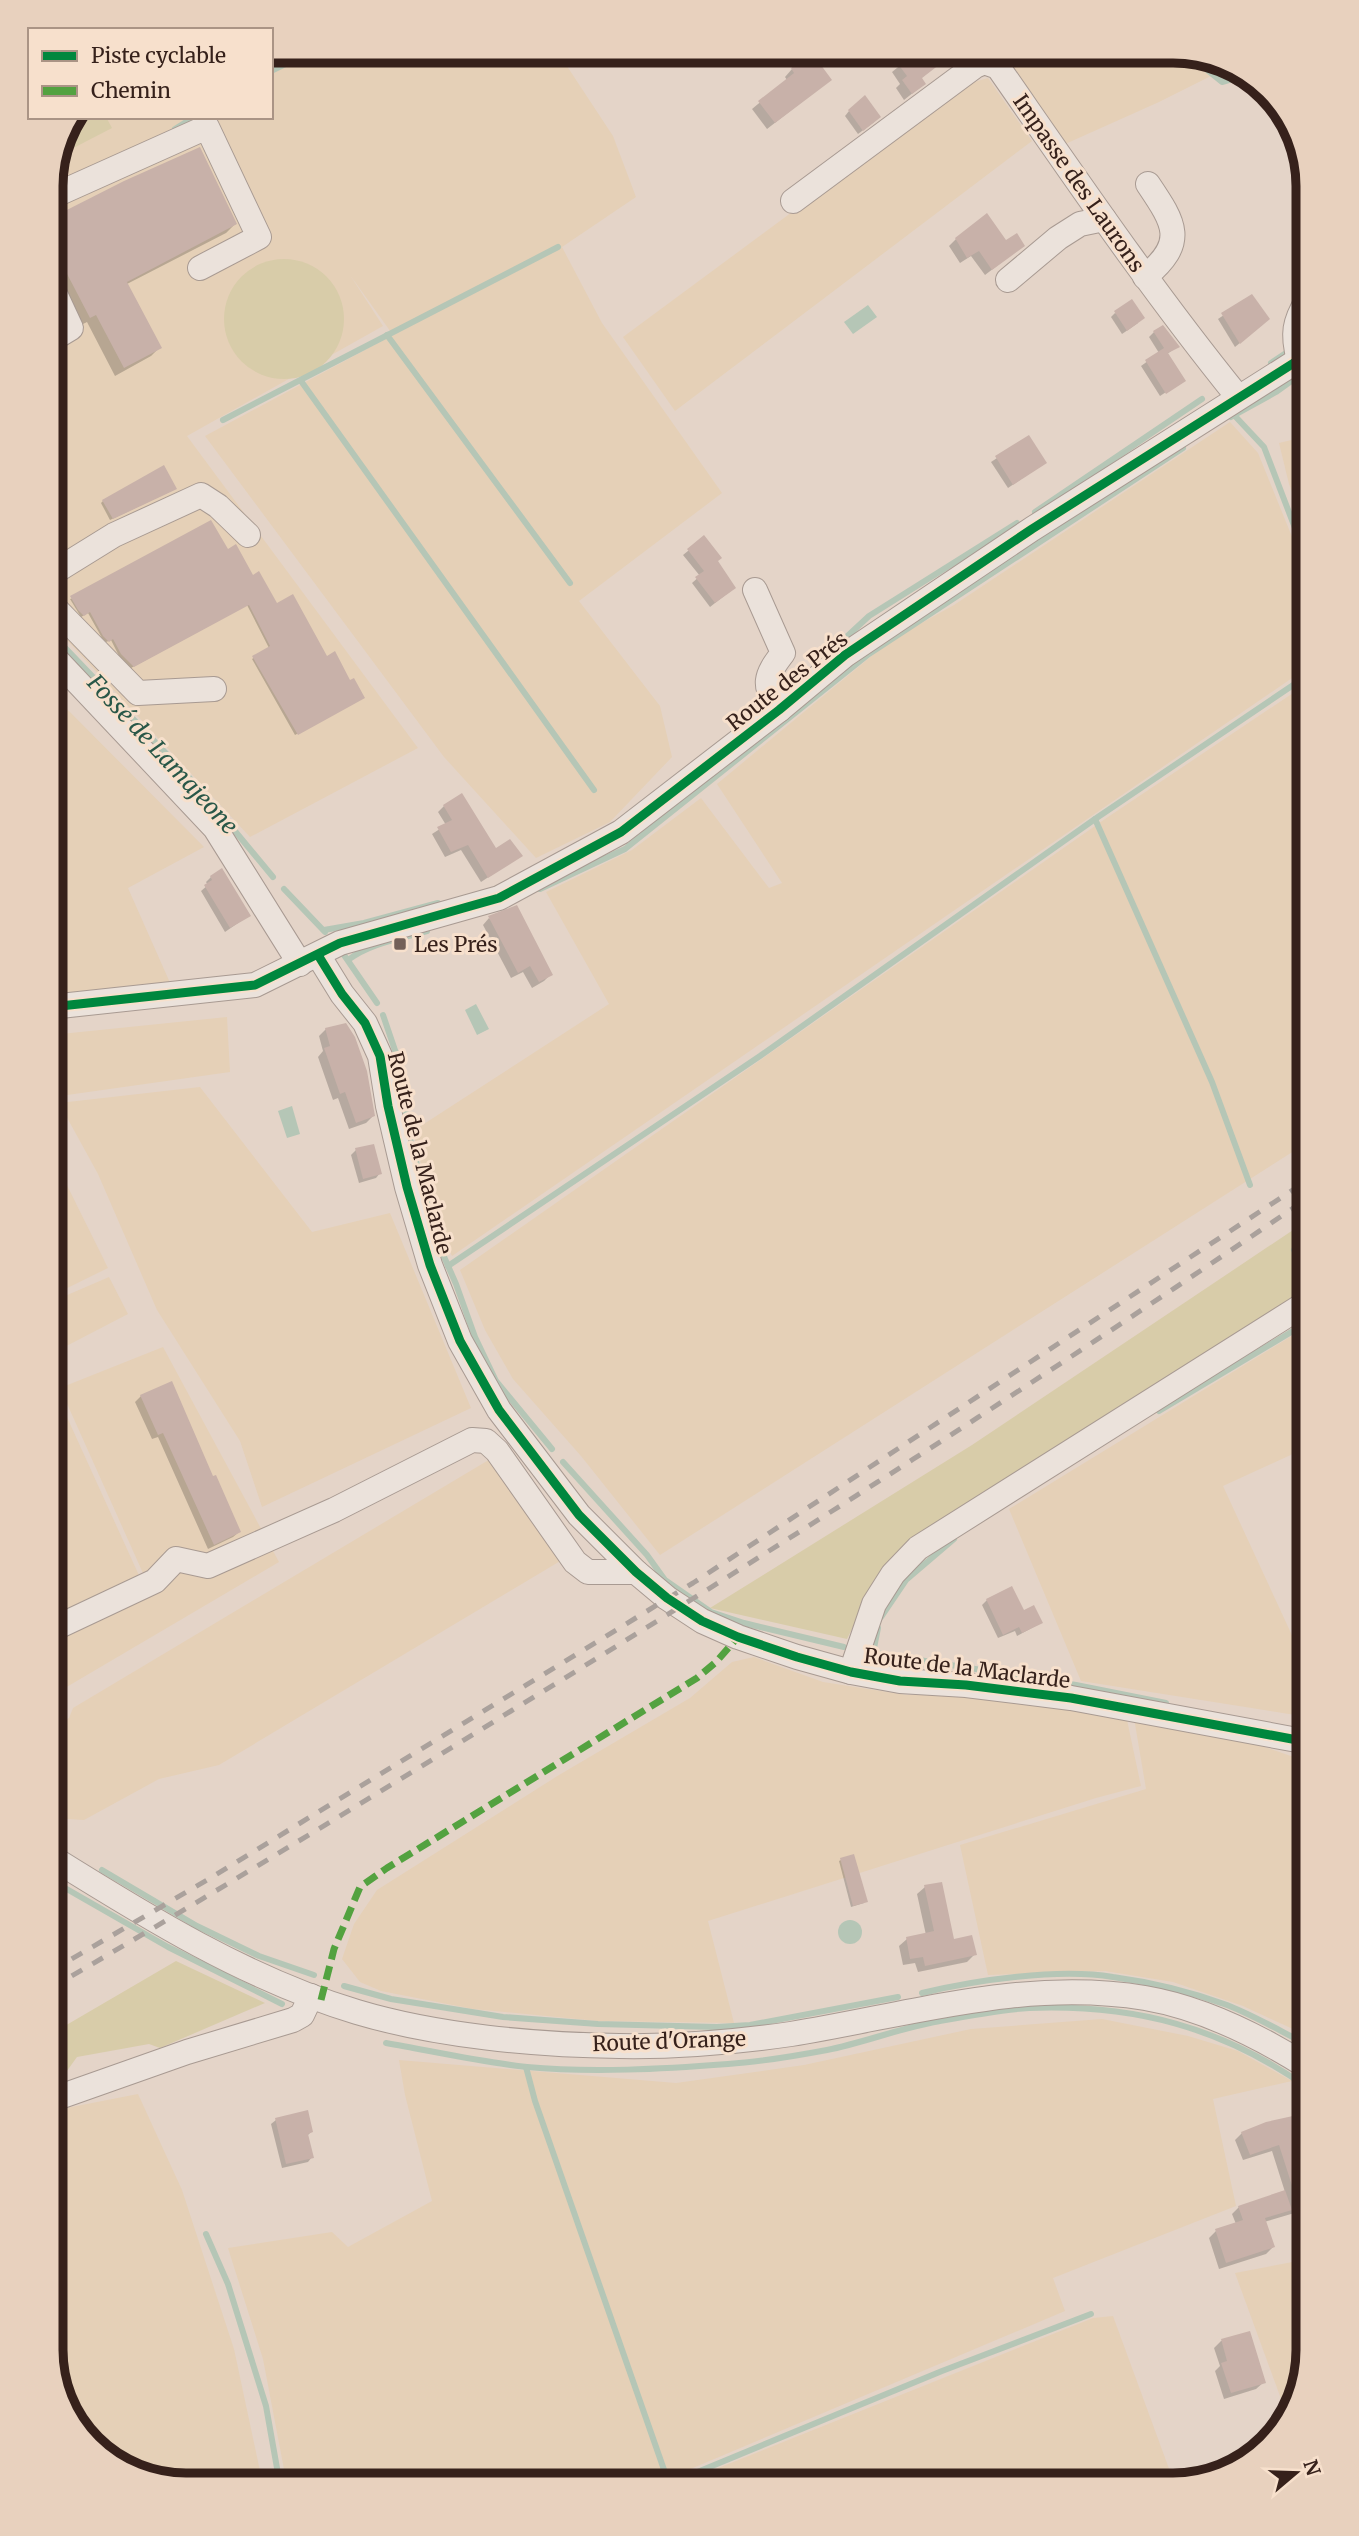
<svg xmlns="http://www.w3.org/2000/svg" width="1359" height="2536" font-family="Merriweather,serif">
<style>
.farmland{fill:#e5d0b7}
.green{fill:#d8cca9}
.water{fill:#b5c6b6}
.shadow{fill:#0003}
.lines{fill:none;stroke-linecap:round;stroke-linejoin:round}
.stream{stroke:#b5c6b6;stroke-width:6}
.building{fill:#c8b1a9}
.minor-casing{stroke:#a89a92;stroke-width:26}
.minor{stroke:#ebe2db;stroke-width:24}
.rail{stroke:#aaa19c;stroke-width:5;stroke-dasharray:12 12;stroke-linecap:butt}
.quiet{stroke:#53a240;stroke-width:7;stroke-dasharray:14 7;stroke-linecap:butt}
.cycleway-casing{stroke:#f7e0cc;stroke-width:13}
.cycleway{stroke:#00873e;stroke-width:9}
.poi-dot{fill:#736058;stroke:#f7e0cc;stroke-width:2.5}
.labels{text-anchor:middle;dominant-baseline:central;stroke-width:6;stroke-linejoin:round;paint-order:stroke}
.street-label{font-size:21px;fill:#36211b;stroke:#f7e0cc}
.poi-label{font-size:21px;fill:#36211b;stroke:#f7e0cc;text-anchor:start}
.water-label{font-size:23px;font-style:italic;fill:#295748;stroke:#f7e0cc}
.rim{fill:none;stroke:#36211b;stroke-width:9}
</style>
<rect width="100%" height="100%" fill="#e4d4c8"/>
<g class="farmland">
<polygon points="271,51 557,51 613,136 636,197 562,247 602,323 722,493 579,601 660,706 672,757 610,822 536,858 444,757 205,436 393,335 350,275 383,326 187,436 418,748 250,837 51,623 51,178 61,134 73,117 271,117"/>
<polygon points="989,51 1182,51 1239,71 1213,75 1159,102 1063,145"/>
<polygon points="988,78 1032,141 675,411 623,337 964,85"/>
<polygon points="1230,422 1258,453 1299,554 1308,587 1308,667 452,1256 442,1236 427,1189 413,1131 609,1004 546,892 632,850 701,798 769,888 782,883 717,784 874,654 909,630 954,605"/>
<polygon points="1308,436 1308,534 1289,484 1279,443"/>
<polygon points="1308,683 1308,1142 660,1555 581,1456 513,1379 485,1330 460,1270 1105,819"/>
<polygon points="51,693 204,847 128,888 171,985 54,996 51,989"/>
<polygon points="227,1017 230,1072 53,1097 51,1092 51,1035"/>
<polygon points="200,1087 312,1232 390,1213 471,1408 262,1507 240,1441 157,1310 98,1174 59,1103"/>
<polygon points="51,1153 108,1268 51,1296"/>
<polygon points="109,1277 128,1314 51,1354 51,1302"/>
<polygon points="1308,1326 1308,1447 1223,1486 1308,1670 1308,1717 1081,1681 1009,1509"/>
<polygon points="163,1347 279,1562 53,1695 51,1693 51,1640 151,1591 60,1388"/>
<polygon points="51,1382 142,1582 51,1626"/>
<polygon points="492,1458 567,1557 219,1765 159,1779 84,1820 51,1818 51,1728 69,1718 73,1708"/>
<polygon points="754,1657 823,1682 907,1695 986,1694 1127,1720 1141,1786 1096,1798 708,1921 734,2023 598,2021 473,2009 381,1991 360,1982 342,1959 354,1924 377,1890 559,1775 690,1698 732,1662"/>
<polygon points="1134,1718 1259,1745 1308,1762 1308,2036 1243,2006 1173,1982 1105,1971 988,1975 960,1845 1146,1789"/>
<polygon points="1102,2019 1188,2036 1238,2051 1292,2081 1213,2099 1236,2206 1053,2278 1065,2311 674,2476 658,2485 287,2485 263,2359 228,2248 332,2232 348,2247 432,2201 405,2095 399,2060 676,2083 804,2065 971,2029"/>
<polygon points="138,2094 182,2190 234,2349 263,2485 178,2485 111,2462 61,2402 51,2350 51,2111"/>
<polygon points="1308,2259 1308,2350 1288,2418 1235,2273"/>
<polygon points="1113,2316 1175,2485 676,2485 1093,2318"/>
</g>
<g class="green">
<polygon points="73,117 106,117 112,128 56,157 61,134"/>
<circle cx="284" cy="319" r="60"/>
<polygon points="1308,1220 1308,1296 1012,1481 865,1603 847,1639 710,1608 972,1445"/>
<polygon points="176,1961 265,2003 160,2048 149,2044 77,2057 64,2075 51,2082 51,2034"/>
</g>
<g class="water">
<polygon points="868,305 877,317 853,334 844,322"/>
<polygon points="476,1004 489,1029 477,1035 465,1010"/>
<polygon points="292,1106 300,1134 287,1138 278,1111"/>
<circle cx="850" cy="1932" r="12"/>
</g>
<g class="shadow">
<polygon points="918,51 947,51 949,55 920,79 924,84 904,100 896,88 900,84 892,72"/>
<polygon points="811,55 830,80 767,129 752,109 787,80 785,77 792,69"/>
<polygon points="849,111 874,122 858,134 845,116"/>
<polygon points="51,221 235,224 226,233 127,284 160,347 151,356 115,376 87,322 81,325 51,268"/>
<polygon points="956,239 1005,243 1023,246 985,275 971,256 960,263 949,246"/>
<polygon points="1252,296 1263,324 1235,347 1218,319"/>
<polygon points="1115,313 1138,323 1122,334 1111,317"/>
<polygon points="1154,332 1177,347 1167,354 1181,382 1160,396 1141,366 1159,353 1149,337"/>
<polygon points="1029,437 1045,463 1008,488 991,462"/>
<polygon points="51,470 59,486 51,491"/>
<polygon points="173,490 110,520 101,503 103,501"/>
<polygon points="704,538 729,592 710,607 692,583 700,576 683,555"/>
<polygon points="227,551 327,658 361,699 295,735 252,659 269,648 247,605 131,668 119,656 111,640 106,642 102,638 88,613 81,617 70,599"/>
<polygon points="444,806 495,850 520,856 481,882 461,850 445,857 432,834 446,825 438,812"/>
<polygon points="211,877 248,916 225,932 201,891 208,885 206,882"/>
<polygon points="489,918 550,975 544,981 532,988 523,972 511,978 483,925"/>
<polygon points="326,1029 373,1116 366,1123 349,1129 338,1098 333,1100 318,1057 323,1051 319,1036"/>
<polygon points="356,1150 380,1173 376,1178 359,1183 351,1155"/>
<polygon points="141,1396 213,1478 239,1532 233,1537 208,1549 158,1437 152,1439 135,1402"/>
<polygon points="1308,1526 1308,1548 1297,1552 1292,1537 1298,1530"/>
<polygon points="987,1600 1023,1613 1041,1623 1017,1636 1015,1631 998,1638 982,1605"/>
<polygon points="841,1860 864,1903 851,1907 839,1861"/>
<polygon points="925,1887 953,1941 975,1954 967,1962 918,1972 915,1963 903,1965 899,1946 907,1939 926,1935 917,1894"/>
<polygon points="276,2120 311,2132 307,2136 312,2157 308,2162 282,2168 271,2124"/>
<polygon points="1308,2125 1308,2209 1264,2222 1273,2247 1266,2254 1219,2269 1209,2238 1216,2231 1236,2224 1232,2214 1239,2207 1285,2192 1272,2151 1243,2160 1235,2140 1242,2133"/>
<polygon points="1248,2333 1264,2382 1256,2389 1224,2399 1215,2371 1220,2366 1214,2348 1221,2341"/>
</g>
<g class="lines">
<g class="stream">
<polyline points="1186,53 1222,82 1249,74"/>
<polyline points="271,71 312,51"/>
<polyline points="175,129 194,117"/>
<polyline points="387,335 570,583"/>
<polyline points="1271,363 1289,351"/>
<polyline points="301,381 594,790"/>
<polyline points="1234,415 1264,447 1308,562"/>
<polyline points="1231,417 1276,392 1308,369"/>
<polyline points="223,420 558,247"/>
<polyline points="1035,512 1202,399"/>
<polyline points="51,633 201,790 273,877"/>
<polyline points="827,655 869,616 1017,523"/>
<polyline points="1095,819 1212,1082 1250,1185"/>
<polyline points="284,889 325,932"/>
<polyline points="540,889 625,849 869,654 1183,448"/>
<polyline points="324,930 364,923 438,903"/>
<polyline points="344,955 377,1003"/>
<path d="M 348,960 C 370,943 400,939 427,931"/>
<polyline points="383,1015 399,1062 408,1132 438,1243 456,1284 475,1337 496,1381 552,1449"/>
<polyline points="1294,1250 1308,1279"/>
<polyline points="448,1266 760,1056 1095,819 1308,675"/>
<polyline points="1159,1411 1308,1322"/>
<polyline points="563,1462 647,1555 665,1580 711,1612 744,1623 844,1647"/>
<polyline points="881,1617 906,1580 954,1539"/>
<polyline points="869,1652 1076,1685 1166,1703"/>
<polyline points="873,1653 878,1628"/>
<polyline points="102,1870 197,1926 259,1956 314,1975"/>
<polyline points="51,1880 168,1947 282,2004"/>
<polyline points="344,1986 391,1999 503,2017 598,2024 717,2027 750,2025 898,1997"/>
<path d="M 922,1993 C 976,1980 1058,1968 1113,1977 C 1150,1982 1191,1992 1227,2005 C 1255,2016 1282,2032 1308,2045"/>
<path d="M 386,2043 C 432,2051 480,2062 527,2067 C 591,2073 663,2069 728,2064 C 760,2062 795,2056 827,2050 C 862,2043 895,2030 930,2023 C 962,2017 996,2010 1029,2008 C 1134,2004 1222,2027 1308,2088"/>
<polyline points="526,2067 535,2101 669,2484"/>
<polyline points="206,2234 228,2284 266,2406 280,2485"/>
<polyline points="666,2485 942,2371 1091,2314"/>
</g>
</g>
<g class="building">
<polygon points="915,51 957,51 922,78 926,84 912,94 902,80 907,76 898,64"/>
<polygon points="812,53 832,80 775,123 758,101 794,73 791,68"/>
<polygon points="865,95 881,117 863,131 848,110"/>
<polygon points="200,147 237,224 127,282 162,348 124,368 96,315 90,318 51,243 51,218 124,181"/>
<polygon points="987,213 1006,240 1017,233 1025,246 992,270 979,251 967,258 955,238"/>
<polygon points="1252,294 1270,319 1240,344 1221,313"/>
<polygon points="1132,299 1145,318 1127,331 1114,311"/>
<polygon points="1163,325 1180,347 1168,353 1186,381 1166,394 1145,360 1164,348 1153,331"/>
<polygon points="1029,435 1047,463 1013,485 995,456"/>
<polygon points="164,465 177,489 113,519 102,500"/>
<polygon points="211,520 228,549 236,544 253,575 259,571 277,603 293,594 327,656 335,651 350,680 354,678 365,698 298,735 252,656 270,646 249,605 134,667 121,654 113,639 109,642 103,636 90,612 84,616 78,610 70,596"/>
<polygon points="704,535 722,558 718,561 736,588 715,603 695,577 704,571 687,549"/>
<polygon points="462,793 496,848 510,839 523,856 488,878 468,845 451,852 437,827 452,820 443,805"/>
<polygon points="222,868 251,916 230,928 204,885 212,880 210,876"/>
<polygon points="517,905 553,975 539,982 530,966 518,973 488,916"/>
<polygon points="346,1023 355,1037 367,1071 375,1116 356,1123 345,1092 340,1094 324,1048 330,1046 325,1028"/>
<polygon points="374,1144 382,1174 363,1179 355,1148"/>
<polygon points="172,1381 213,1476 216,1475 241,1532 214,1545 163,1433 158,1435 140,1395"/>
<polygon points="1012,1586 1024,1610 1034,1605 1043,1623 1022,1633 1019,1627 1003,1635 986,1599"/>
<polygon points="854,1854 868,1902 853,1906 840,1858"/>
<polygon points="942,1882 954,1939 972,1935 977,1955 925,1966 923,1957 910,1959 906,1937 934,1931 924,1885"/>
<polygon points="308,2110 313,2132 308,2134 314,2158 286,2164 275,2118"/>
<polygon points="1302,2114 1305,2124 1308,2123 1308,2225 1305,2226 1279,2145 1250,2155 1241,2132 1266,2122"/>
<polygon points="1285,2190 1292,2210 1265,2218 1275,2247 1226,2263 1215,2229 1243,2220 1238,2206"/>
<polygon points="1250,2331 1266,2383 1231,2393 1221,2363 1227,2361 1221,2339"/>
</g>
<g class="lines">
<g class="minor-casing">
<g id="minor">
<polyline points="51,197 207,127 259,237 200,268"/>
<path d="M 793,201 L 975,66 L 984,62 L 998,67 C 1076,179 1152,291 1238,397"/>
<path d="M 1145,277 C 1187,242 1175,224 1148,184"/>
<polyline points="1008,280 1058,238 1080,224 1104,219"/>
<polyline points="51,340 71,328 51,285"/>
<path d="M 1299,360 C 1292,334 1294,322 1308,299"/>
<polyline points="51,574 114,535 201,495 218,506 248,535"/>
<path d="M 755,590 L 783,653 C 765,676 762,685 779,710"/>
<polyline points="51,604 138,693 214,689"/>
<polyline points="51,654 215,828 300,964"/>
<polyline points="318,955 342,994 365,1023 380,1056 388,1106 407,1187 430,1265 460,1341 499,1410 579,1515 636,1572 667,1598 702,1621 738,1637 797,1657 851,1672 900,1681 966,1685 1071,1698 1308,1742"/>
<polyline points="51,1007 255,985 340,943 499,898 621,832 779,710 845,655 1032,529 1308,354"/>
<polyline points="51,1630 155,1581 176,1559 208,1566 334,1510 472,1440 486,1441 497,1451 575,1562 588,1572 636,1572"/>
<polyline points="851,1672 874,1604 893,1574 918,1548 1308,1302"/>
<path d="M 51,1857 C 147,1917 247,1979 357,2012 C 437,2036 536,2045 619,2046 C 676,2047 735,2042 791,2034 C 909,2015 1024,1978 1145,1998 C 1203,2008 1259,2036 1308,2067"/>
<polyline points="51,2100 187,2052 293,2020 302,2015 311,1996"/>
</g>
</g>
<use href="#minor" class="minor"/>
<g class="rail">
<polyline points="51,1971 207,1880 693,1583 1308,1180"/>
<path d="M 51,1988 C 206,1898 359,1805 511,1711 C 781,1546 1047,1376 1308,1198"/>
</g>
<polyline class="quiet" points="321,2000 334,1949 360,1887 387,1868 697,1678 716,1662 738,1637"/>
<g class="cycleway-casing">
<g id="cycleway">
<polyline points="318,955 342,994 365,1023 380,1056 388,1106 407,1187 430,1265 460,1341 499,1410 579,1515 636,1572 667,1598 702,1621 738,1637 797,1657 851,1672 900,1681 966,1685 1071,1698 1308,1742"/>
<polyline points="51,1007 255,985 340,943 499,898 621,832 779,710 845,655 1032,529 1308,354"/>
</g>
</g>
<use href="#cycleway" class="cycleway"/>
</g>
<rect class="poi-dot" x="393" y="937" width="14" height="14" rx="3.5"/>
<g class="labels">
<g class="street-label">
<text transform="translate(1079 183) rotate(55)">Impasse des Laurons</text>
<text transform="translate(787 681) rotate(-38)">Route des Prés</text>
<text transform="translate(420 1153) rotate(76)">Route de la Maclarde</text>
<text transform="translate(967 1668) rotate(7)">Route de la Maclarde</text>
<text transform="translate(669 2041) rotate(-2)">Route d'Orange</text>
</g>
<g class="poi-label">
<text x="414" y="944">Les Prés</text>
</g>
<g class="water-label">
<text transform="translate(163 754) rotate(47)">Fossé de Lamajeone</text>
</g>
</g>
<path d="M0 0H1359V2536H0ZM186 63H1173A123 123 0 0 1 1296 186V2350A123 123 0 0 1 1173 2473H186A123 123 0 0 1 63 2350V186A123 123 0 0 1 186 63Z" fill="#e8d1be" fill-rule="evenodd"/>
<path class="rim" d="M186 63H1173A123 123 0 0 1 1296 186V2350A123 123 0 0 1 1173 2473H186A123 123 0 0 1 63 2350V186A123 123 0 0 1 186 63Z"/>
<rect x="28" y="28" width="245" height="91" fill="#f7e0cc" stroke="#aa9485" stroke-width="2"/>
<rect x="42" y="51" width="35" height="10" fill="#00873e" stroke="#aa9485" stroke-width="2"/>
<text x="91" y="63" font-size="21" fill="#36211b">Piste cyclable</text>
<rect x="42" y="86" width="35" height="10" fill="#53a240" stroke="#aa9485" stroke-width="2"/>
<text x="91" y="98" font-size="21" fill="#36211b">Chemin</text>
<g transform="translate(1296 2473) rotate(71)" stroke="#f7e0cc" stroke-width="5" paint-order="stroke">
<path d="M0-5L12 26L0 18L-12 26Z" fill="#36211b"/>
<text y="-10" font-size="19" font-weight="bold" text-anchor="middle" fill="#36211b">N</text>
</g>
</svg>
